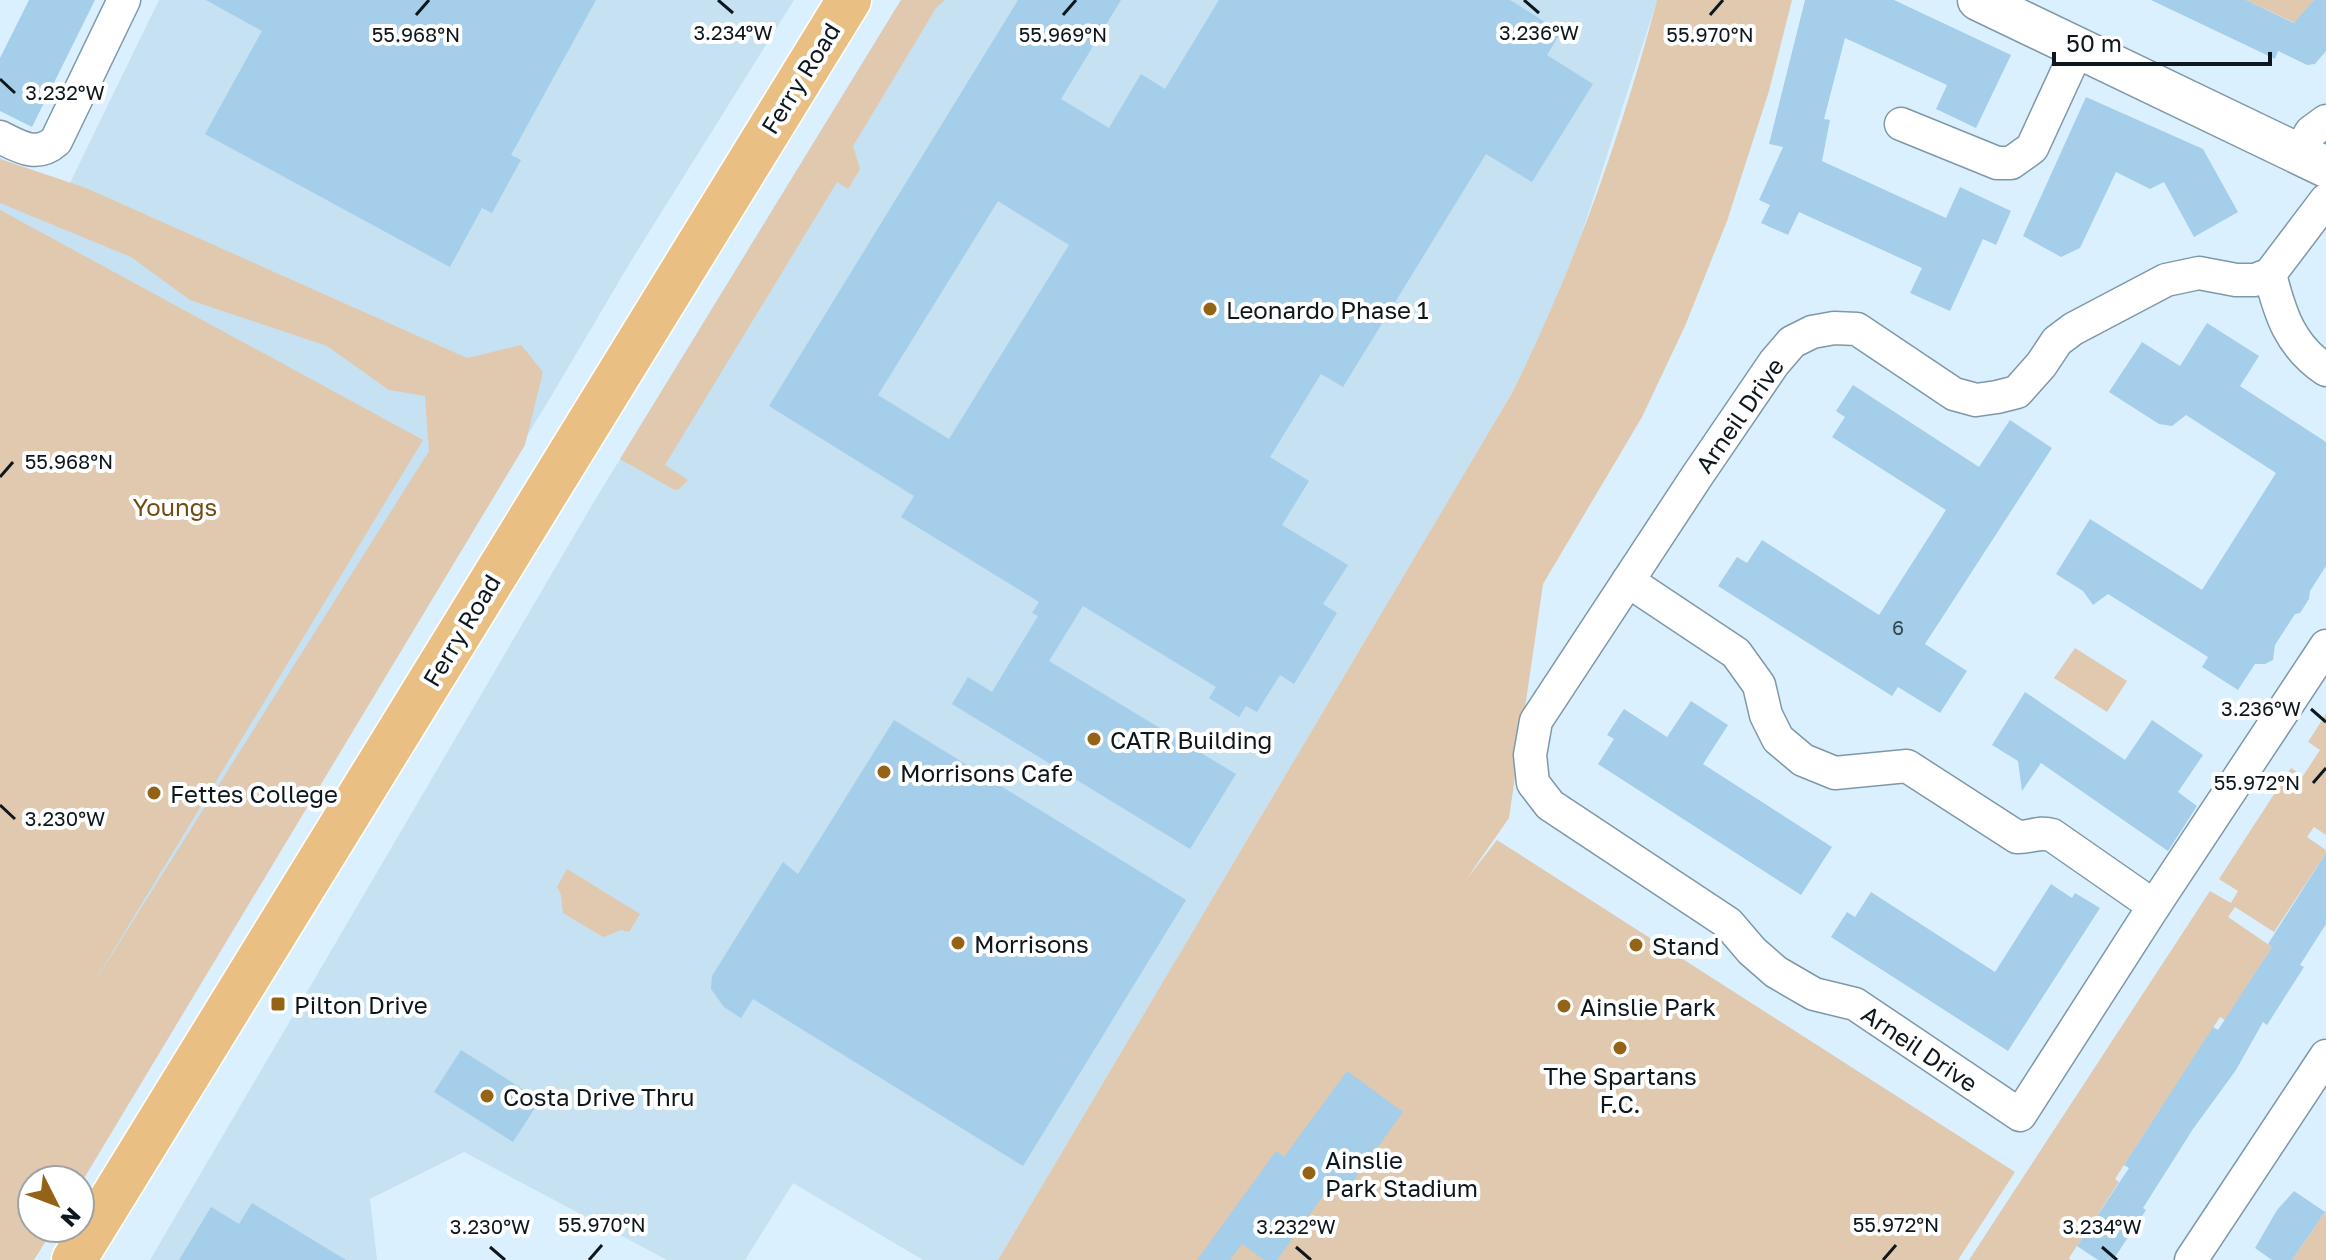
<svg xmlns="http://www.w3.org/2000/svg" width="2326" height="1260" font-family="'Golos Text',sans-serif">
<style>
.built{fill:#c5e1f2}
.green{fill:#e0c9ae}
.building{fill:#a4cee9;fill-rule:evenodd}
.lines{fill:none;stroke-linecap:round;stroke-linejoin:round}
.minor-casing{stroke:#7e98a9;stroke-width:35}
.tertiary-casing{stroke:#7e98a9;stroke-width:43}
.primary-casing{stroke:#fff;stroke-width:47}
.minor{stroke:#fff;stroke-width:32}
.tertiary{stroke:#fff;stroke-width:40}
.primary{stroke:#e9bf83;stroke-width:44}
.ticks{fill:none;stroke:#0d171d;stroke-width:3}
.poi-dot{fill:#956316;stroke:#fff;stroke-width:3}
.labels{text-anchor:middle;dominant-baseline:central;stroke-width:8;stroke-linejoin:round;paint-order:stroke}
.number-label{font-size:20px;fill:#334550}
.street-label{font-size:24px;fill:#0d171d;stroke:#fff}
.poi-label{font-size:24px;fill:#0d171d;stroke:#fff;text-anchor:start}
.park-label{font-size:24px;fill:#724b10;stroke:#fff}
.ticks-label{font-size:20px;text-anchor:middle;fill:#0d171d;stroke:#fff;stroke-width:8;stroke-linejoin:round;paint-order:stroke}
</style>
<rect width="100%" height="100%" fill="#daf0ff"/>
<g class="built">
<polygon points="159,0 794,0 631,261 546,405 68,1180 32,1180 32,1228 0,1260 0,158 195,246 68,187"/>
<polygon points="901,0 1657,0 1580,239 1542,333 1512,393 998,1260 923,1260 793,1183 745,1260 667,1260 464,1152 370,1199 377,1260 150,1260 595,500"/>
</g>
<g class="green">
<polygon points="901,0 945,0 936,8 853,146 860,169 848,189 837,182 665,465 688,480 678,490 673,489 620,459"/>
<path d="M 1657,0 L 1792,0 L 1769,91 L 1727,221 L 1685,326 L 1642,417 L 1543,584 L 1509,818 L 1465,881 L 1497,840 L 2015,1172 L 1958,1260 L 998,1260 L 1512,393 C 1573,271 1622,133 1657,0 Z"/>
<polygon points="2246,0 2314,0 2295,23"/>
<polygon points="0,159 86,188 467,358 521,345 543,372 525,445 80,1185 80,1180 32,1180 32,1228 54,1228 34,1260 0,1260 0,210 423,440 87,994 429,451 425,396 389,390 327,346 190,300 131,257 0,203"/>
<polygon points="2075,648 2127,681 2107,712 2054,678"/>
<polygon points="2326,714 2326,835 2314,827 2307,837 2326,850 2326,853 2274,932 2235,907 2228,917 2272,947 2225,1020 2220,1017 2124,1165 2115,1179 2119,1182 2069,1258 2071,1260 1969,1260 2210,891 2231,903 2238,891 2219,879 2291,768 2303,776 2320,750 2308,742"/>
<polygon points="567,869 640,914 629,932 621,930 603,937 563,913 561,895 557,887"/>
<polygon points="2326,1210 2326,1260 2292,1260 2325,1212"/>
</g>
<g class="building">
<polygon points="29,0 95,0 32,127 0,111 0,58"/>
<polygon points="206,0 596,0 511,155 521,160 505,189 492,213 482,208 450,267 205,134 262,31"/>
<path d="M 1018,0 L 1121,0 L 1061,99 L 1109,128 L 1141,74 L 1165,89 L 1219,0 L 1510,0 L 1561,32 L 1547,55 L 1593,84 L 1532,182 L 1486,154 L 1343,387 L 1321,374 L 1270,457 L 1309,481 L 1282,525 L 1348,565 L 1323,604 L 1337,613 L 1294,684 L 1280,675 L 1257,712 L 1246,706 L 1239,717 L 1209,698 L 1216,687 L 1083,606 L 1049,661 L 1236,774 L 1190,849 L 952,704 L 968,677 L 992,692 L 1038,616 L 1032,613 L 1039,602 L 901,517 L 914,496 L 769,406 ZM 998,201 L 1069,245 L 949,439 L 878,395 Z"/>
<polygon points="1805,0 1894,0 2011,55 1976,128 1936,109 1947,85 1845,38 1824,119 1830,120 1822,161 1946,218 1960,187 2011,211 1996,245 1983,239 1950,311 1910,293 1922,268 1799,212 1788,235 1761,223 1770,205 1759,200 1783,147 1769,144"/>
<polygon points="2151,0 2246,0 2294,23 2314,0 2326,0 2326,51 2315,64 2307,65 2278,51 2275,59"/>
<polygon points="2086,97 2203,149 2238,212 2194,237 2164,182 2150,189 2116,172 2080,248 2061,257 2023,236"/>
<polygon points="2207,323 2259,356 2240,386 2326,442 2326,566 2310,591 2309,599 2300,613 2295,614 2275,645 2273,660 2265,664 2255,664 2238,690 2202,667 2208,657 2108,594 2093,605 2083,591 2056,574 2090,519 2202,590 2276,473 2186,415 2172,426 2159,424 2109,392 2142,342 2180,366"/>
<polygon points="1853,385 1979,467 2010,420 2052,448 1925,644 1967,671 1940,713 1898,687 1892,696 1718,586 1737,557 1747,563 1762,540 1879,615 1946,510 1832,437 1845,417 1836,411"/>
<polygon points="2025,692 2125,760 2152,720 2203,755 2178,792 2197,806 2168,851 2041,763 2022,791 2018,761 1992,745"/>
<polygon points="1691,701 1728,725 1703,764 1832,847 1801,895 1598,764 1614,739 1607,735 1624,709 1667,737"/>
<polygon points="894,720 1186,900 1023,1166 753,999 741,1018 724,1007 711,989 712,976 783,862 798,874"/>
<polygon points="2326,853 2326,924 2300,965 2304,967 2267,1025 2263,1022 2236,1070 2193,1129 2143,1208 2146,1210 2113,1260 2098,1260 2077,1246 2129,1168 2124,1165 2213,1027 2218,1030 2272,947 2268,944"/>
<polygon points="2051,884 2072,898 2075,893 2100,908 2008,1051 1831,937 1847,912 1855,917 1871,892 1995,972"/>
<polygon points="461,1050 540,1100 513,1142 434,1092"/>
<polygon points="1347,1071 1403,1112 1341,1198 1328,1189 1277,1260 1264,1260 1242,1244 1230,1260 1197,1260 1276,1151 1284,1157"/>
<polygon points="2294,1191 2325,1212 2292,1260 2272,1260 2255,1248 2277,1210"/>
<polygon points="252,1203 346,1260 179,1260 211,1207 239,1224"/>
</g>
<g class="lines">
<g class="minor-casing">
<g id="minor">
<polyline points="1901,124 1997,163 2011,163 2032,148 2078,48"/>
<path d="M 0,137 C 20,147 37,158 56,141 L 124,0"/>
<polyline points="2299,153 2311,132 2326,121"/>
<polyline points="2326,200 2270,274 2255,280 2236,280 2199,273 2166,280 2073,329 2057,341 2041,365 2017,392 1997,397 1976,400 1954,394 1857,329 1834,328 1812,332 1792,342 1774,363 1697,476 1536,721 1530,755 1533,783 1550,805 1728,923 1752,951 1776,972 1814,994 1855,1004 2020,1115 2154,906 2326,646"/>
<path d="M 2270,274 C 2280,314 2290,346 2326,370"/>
<path d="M 1628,581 L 1736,653 L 1759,685 L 1766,715 L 1778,739 L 1803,760 L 1835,773 L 1907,766 L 2017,837 C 2030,838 2038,831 2052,835 L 2154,906"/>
<polyline points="2191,1260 2326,1056"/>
</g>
</g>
<g class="tertiary-casing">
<polyline id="tertiary" points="1978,0 2326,167"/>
</g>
<g class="primary-casing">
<polyline id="primary" points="74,1260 849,0"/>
</g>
<use href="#minor" class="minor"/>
<use href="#tertiary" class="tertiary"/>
<use href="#primary" class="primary"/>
</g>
<path class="ticks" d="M 718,0 L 733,13M 1524,0 L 1539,13M 416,15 L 429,0M 1063,15 L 1076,0M 1710,15 L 1723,0M 0,79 L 15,93M 0,477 L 13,462M 2311,709 L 2326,722M 2313,783 L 2326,768M 0,805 L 15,819M 490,1247 L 505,1260M 1296,1247 L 1311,1260M 2102,1247 L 2117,1260M 589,1260 L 602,1245M 1883,1260 L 1896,1245"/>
<g class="poi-dot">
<circle cx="1210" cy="309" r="8"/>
<circle cx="1094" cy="739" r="8"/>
<circle cx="884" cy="772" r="8"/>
<circle cx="154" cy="793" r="8"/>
<circle cx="958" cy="943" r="8"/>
<circle cx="1636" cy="945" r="8"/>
<rect x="270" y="996" width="16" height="16" rx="4"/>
<circle cx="1564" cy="1006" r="8"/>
<circle cx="1620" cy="1048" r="8"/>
<circle cx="487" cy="1096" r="8"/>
<circle cx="1309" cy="1173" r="8"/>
</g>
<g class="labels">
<g class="number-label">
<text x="1898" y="627">6</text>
</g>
<g class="street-label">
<text transform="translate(800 78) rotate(-58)">Ferry Road</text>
<text transform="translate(1739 415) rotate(-55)">Arneil Drive</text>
<text transform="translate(461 630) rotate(-59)">Ferry Road</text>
<text transform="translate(1920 1048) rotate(34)">Arneil Drive</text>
</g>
<g class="poi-label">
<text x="1226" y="309">Leonardo Phase 1</text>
<text x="1110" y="739">CATR Building</text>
<text x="900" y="772">Morrisons Cafe</text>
<text x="170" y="793">Fettes College</text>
<text x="974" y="943">Morrisons</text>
<text x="1652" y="945">Stand</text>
<text x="294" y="1004">Pilton Drive</text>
<text x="1580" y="1006">Ainslie Park</text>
<text x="1620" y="1075" text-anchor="middle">The Spartans<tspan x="1620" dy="28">F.C.</tspan></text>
<text x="503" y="1096">Costa Drive Thru</text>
<text x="1325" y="1159">Ainslie<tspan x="1325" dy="28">Park Stadium</tspan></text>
</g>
<g class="park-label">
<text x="175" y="506">Youngs</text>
</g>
</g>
<g class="ticks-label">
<text x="733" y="40">3.234°W</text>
<text x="1539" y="40">3.236°W</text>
<text x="416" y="42">55.968°N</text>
<text x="1063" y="42">55.969°N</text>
<text x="1710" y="42">55.970°N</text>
<text x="65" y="100">3.232°W</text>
<text x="69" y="469">55.968°N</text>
<text x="2261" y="716">3.236°W</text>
<text x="2257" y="790">55.972°N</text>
<text x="65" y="826">3.230°W</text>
<text x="602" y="1232">55.970°N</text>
<text x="1896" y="1232">55.972°N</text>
<text x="490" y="1234">3.230°W</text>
<text x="1296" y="1234">3.232°W</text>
<text x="2102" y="1234">3.234°W</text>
</g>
<g transform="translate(56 1204) rotate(132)"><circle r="38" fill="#ffffff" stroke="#9ea2a5" stroke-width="2"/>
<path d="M0-6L14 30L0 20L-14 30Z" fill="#956316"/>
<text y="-12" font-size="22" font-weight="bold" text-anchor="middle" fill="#0d171d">N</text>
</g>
<path d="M2054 52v12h216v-12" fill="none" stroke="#0d171d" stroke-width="4"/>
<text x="2066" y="52" font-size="24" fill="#0d171d" stroke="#ffffff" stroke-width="6" paint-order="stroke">50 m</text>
</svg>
